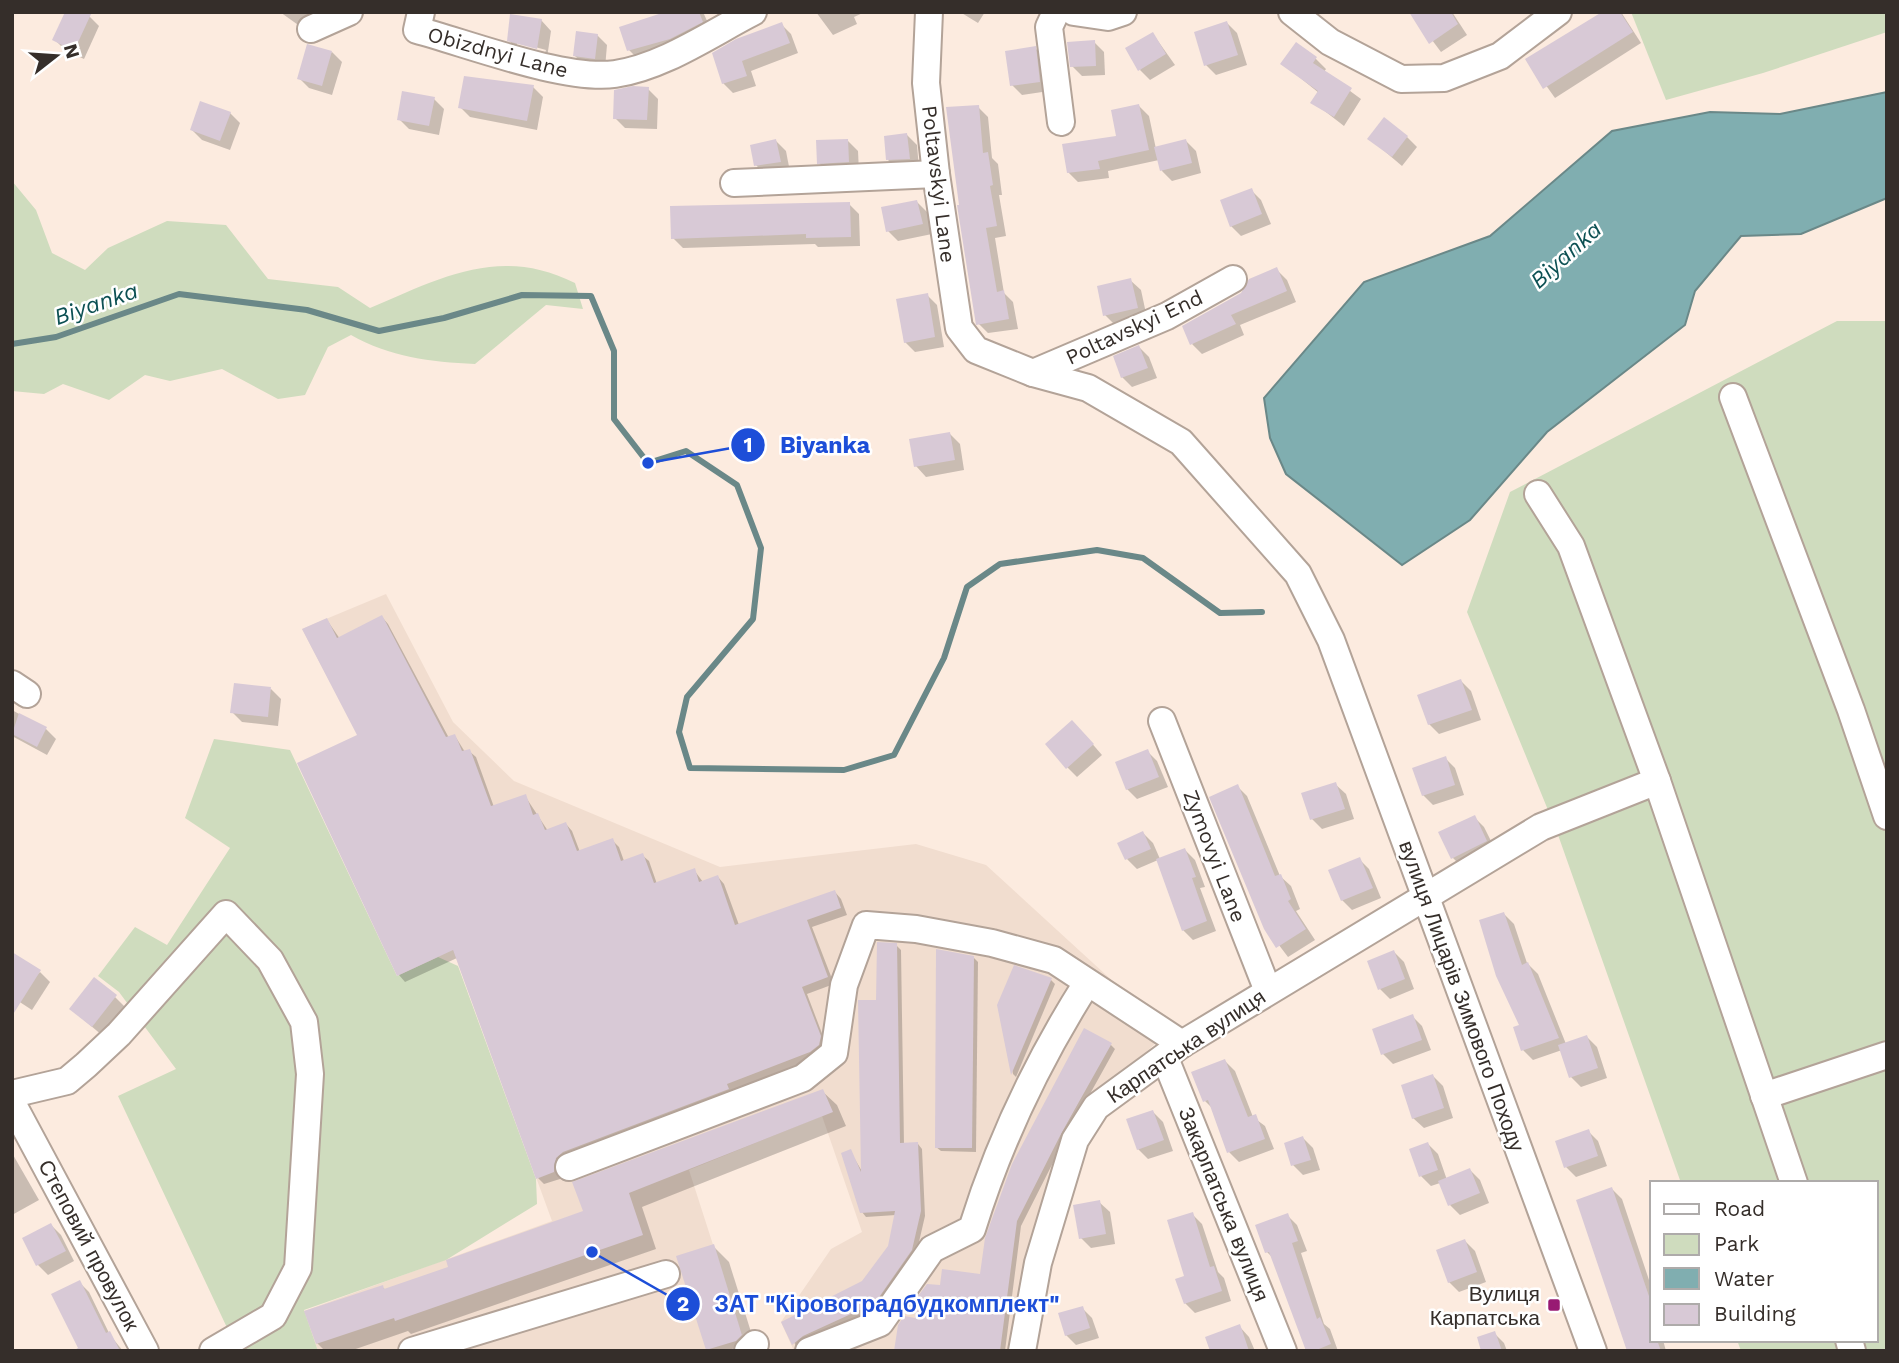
<svg xmlns="http://www.w3.org/2000/svg" width="1899" height="1363" font-family="'Work Sans',sans-serif">
<style>
.industrial{fill:#f1ddcf}
.green{fill:#cfdcbe}
.water{fill:#80aeb0;stroke:#6a8888;stroke-width:2}
.shadow{fill:#0003;fill-rule:evenodd}
.lines{fill:none;stroke-linecap:round;stroke-linejoin:round}
.stream{stroke:#6a8888;stroke-width:6}
.building{fill:#d8c9d6}
.minor-casing{stroke:#b3a398;stroke-width:30}
.minor{stroke:#fff;stroke-width:26}
.poi-dot{fill:#981a73;stroke:#fff;stroke-width:2.5}
.labels{text-anchor:middle;dominant-baseline:central;stroke-width:5;stroke-linejoin:round;paint-order:stroke}
.street-label{font-size:21px;fill:#352e2a;stroke:#fff}
.poi-label{font-size:21px;fill:#352e2a;stroke:#fff;text-anchor:end}
.water-label{font-size:23px;font-style:italic;fill:#0c5053;stroke:#fff}
.leader{fill:none;stroke:#1d4ed8;stroke-width:2.5}
.callout-dot{fill:#1d4ed8;stroke:#fff;stroke-width:2.5}
.mark-label{font-size:21px;text-anchor:middle;font-weight:bold;fill:#fff}
.callout-label{font-size:23px;text-anchor:middle;font-weight:bold;fill:#1d4ed8;stroke:#fff;stroke-width:5;stroke-linejoin:round;paint-order:stroke}
</style>
<rect width="100%" height="100%" fill="#fcebdf"/>
<polygon class="industrial" points="386,594 453,722 514,781 720,867 916,844 986,865 1129,996 1174,1026 1088,1106 1061,1152 1007,1351 794,1351 781,1322 831,1249 862,1232 822,1116 689,1170 743,1338 730,1351 318,1351 304,1311 552,1221 411,835 302,629"/>
<g class="green">
<polygon points="1631,12 1887,12 1887,32 1763,73 1666,100"/>
<path d="M 12,181 L 36,210 L 52,253 L 85,270 L 108,248 L 167,221 L 226,225 L 268,279 L 338,287 L 370,308 C 440,278 500,245 575,283 L 583,309 L 546,305 L 475,364 C 430,362 390,357 351,335 L 328,347 L 305,395 L 278,399 L 222,369 L 170,381 L 145,375 L 109,400 L 63,384 L 44,394 L 12,391 Z"/>
<polygon points="1837,321 1887,321 1887,1351 1741,1351 1737,1340 1876,1340 1876,1183 1681,1183 1557,832 1467,612 1510,492"/>
<polygon points="214,739 290,750 397,976 438,957 458,966 536,1179 537,1204 446,1260 304,1310 318,1351 238,1351 118,1096 176,1069 119,992 98,976 135,927 167,945 230,848 185,818"/>
</g>
<polygon class="water" points="1887,92 1887,198 1801,234 1741,236 1695,291 1685,325 1547,432 1470,520 1402,565 1286,474 1270,438 1264,398 1364,282 1490,236 1612,131 1710,112 1780,114"/>
<g class="shadow">
<polygon points="280,12 327,12 308,32"/>
<polygon points="666,12 703,12 712,32 639,60 629,50"/>
<polygon points="816,12 865,12 854,17 857,24 833,35"/>
<polygon points="960,12 985,12 978,23"/>
<polygon points="1411,12 1452,12 1467,35 1441,52"/>
<polygon points="1605,12 1621,12 1641,43 1555,98 1528,60"/>
<polygon points="89,16 99,26 84,59 65,50 55,40"/>
<path d="M 541,20 L 551,31 L 547,58 L 519,50 L 508,40 ZM 517,42 L 546,50 L 545,53 L 517,45 Z"/>
<polygon points="1227,23 1237,33 1247,65 1216,75 1206,65"/>
<polygon points="781,24 791,34 798,53 751,71 756,86 733,93 723,83 714,54"/>
<polygon points="1153,34 1175,65 1150,80 1140,70"/>
<polygon points="597,35 607,45 605,68 585,66 575,56"/>
<polygon points="1094,42 1104,52 1105,75 1082,76 1072,66"/>
<polygon points="1296,45 1316,59 1326,69 1324,72 1361,99 1344,126 1313,102 1319,93 1283,64"/>
<polygon points="1035,48 1045,58 1049,91 1022,95 1012,85"/>
<polygon points="332,52 342,62 332,95 309,88 299,78"/>
<polygon points="533,87 543,97 537,130 470,117 460,107"/>
<polygon points="648,89 658,99 657,129 625,128 615,118"/>
<polygon points="434,99 444,109 439,135 409,129 399,119"/>
<polygon points="1139,106 1149,116 1156,149 1186,141 1196,151 1201,173 1172,181 1162,171 1159,160 1108,171 1109,178 1078,182 1068,172 1118,138"/>
<polygon points="978,107 988,117 992,158 998,164 1002,195 999,195 1006,236 995,238 1004,293 1013,302 1018,329 988,333 978,323 961,206"/>
<polygon points="230,113 240,123 230,150 202,140 192,130"/>
<polygon points="907,135 917,145 919,169 898,170 888,160"/>
<polygon points="1407,137 1417,147 1402,166 1369,138"/>
<polygon points="776,141 786,151 790,172 766,176 756,165"/>
<polygon points="848,141 858,151 859,172 829,173 819,163"/>
<polygon points="1251,190 1261,200 1271,224 1241,236 1231,226"/>
<polygon points="917,202 927,212 932,234 898,241 888,231"/>
<polygon points="849,204 859,214 860,246 818,247 815,244 683,248 673,238"/>
<polygon points="1277,270 1287,280 1296,302 1240,325 1244,335 1202,354 1192,344 1242,294"/>
<polygon points="1130,280 1141,290 1147,318 1115,325 1105,315"/>
<polygon points="927,295 937,305 944,347 915,352 905,342"/>
<polygon points="1139,347 1149,357 1157,378 1132,387 1122,377"/>
<polygon points="950,434 960,444 964,470 926,477 916,466"/>
<polygon points="382,617 388,624 449,738 455,736 465,752 469,751 476,757 494,807 525,796 548,831 566,824 572,831 580,852 612,840 619,847 624,861 642,855 649,861 657,884 694,870 703,882 718,877 724,884 739,925 835,892 841,899 847,915 812,927 834,984 807,994 826,1044 817,1058 732,1090 735,1096 562,1164 560,1179 544,1184 538,1178 457,958 405,982 399,975 360,735 327,620 340,639"/>
<polygon points="1461,681 1471,691 1481,720 1439,734 1429,724"/>
<polygon points="271,689 281,699 278,726 242,722 232,712"/>
<polygon points="12,710 46,729 56,739 47,755 12,736"/>
<polygon points="1082,732 1102,755 1077,777 1067,767"/>
<polygon points="1147,751 1157,761 1168,787 1137,799 1127,789"/>
<polygon points="1445,758 1455,768 1464,795 1433,805 1423,795"/>
<polygon points="1335,784 1346,794 1354,819 1322,829 1312,819"/>
<polygon points="1237,786 1247,796 1280,876 1291,886 1300,909 1296,911 1315,940 1288,957 1266,928"/>
<polygon points="1474,817 1484,827 1496,851 1463,868 1453,858 1441,833"/>
<polygon points="1143,833 1153,843 1160,859 1185,850 1195,860 1205,887 1200,888 1216,931 1193,940 1183,930 1158,860 1137,869 1127,859"/>
<polygon points="1359,859 1369,869 1381,898 1352,910 1342,900"/>
<polygon points="1504,914 1514,924 1527,963 1538,974 1566,1044 1587,1037 1597,1047 1607,1078 1581,1087 1571,1077 1562,1050 1533,1060 1523,1050"/>
<polygon points="879,944 896,945 901,950 904,1145 918,1144 922,1149 925,1216 916,1255 879,1308 808,1341 799,1351 783,1323 863,1283 890,1247 896,1215 866,1217 862,1212 850,1151 863,1173 878,1001"/>
<polygon points="1394,952 1404,962 1414,989 1390,999 1380,989"/>
<polygon points="973,957 978,962 976,1152 941,1151 936,1147"/>
<polygon points="40,972 50,982 32,1010 12,997"/>
<polygon points="1051,980 1055,984 1016,1077 1013,1074 999,1005"/>
<polygon points="115,997 125,1007 103,1036 71,1009"/>
<polygon points="1412,1016 1422,1026 1431,1050 1393,1064 1383,1054"/>
<polygon points="1110,1044 1115,1049 1066,1137 1021,1226 1005,1351 896,1351 941,1287 982,1276"/>
<polygon points="1225,1061 1235,1071 1253,1117 1265,1126 1274,1149 1239,1162 1229,1152 1213,1109 1205,1101"/>
<polygon points="1433,1076 1443,1086 1453,1118 1424,1128 1413,1118"/>
<polygon points="822,1091 837,1105 846,1126 642,1207 656,1249 411,1334 408,1331 350,1351 325,1351 317,1343 382,1287 386,1290 450,1268 585,1212"/>
<polygon points="1153,1112 1163,1122 1173,1151 1148,1159 1138,1149"/>
<polygon points="1588,1131 1598,1141 1607,1166 1576,1177 1566,1167"/>
<polygon points="1303,1138 1313,1148 1320,1170 1303,1175 1293,1165"/>
<polygon points="1428,1144 1438,1154 1447,1180 1470,1170 1480,1180 1489,1203 1460,1215 1450,1205 1440,1183 1431,1186 1421,1176"/>
<polygon points="12,1153 39,1200 12,1215"/>
<polygon points="1612,1189 1622,1199 1652,1289 1652,1340 1663,1340 1666,1351 1628,1351"/>
<polygon points="1099,1202 1110,1212 1115,1244 1091,1248 1081,1238"/>
<polygon points="1192,1214 1202,1224 1218,1272 1224,1278 1231,1301 1195,1313 1185,1303"/>
<polygon points="1287,1215 1297,1225 1307,1251 1301,1253 1324,1324 1330,1329 1338,1351 1308,1351 1273,1258 1267,1252"/>
<polygon points="51,1225 61,1235 74,1261 48,1275 38,1265 24,1239"/>
<polygon points="1465,1241 1475,1251 1486,1282 1459,1292 1449,1282"/>
<polygon points="713,1246 729,1262 757,1351 708,1349"/>
<polygon points="79,1282 89,1292 110,1335 123,1351 81,1351"/>
<polygon points="1082,1308 1092,1318 1099,1338 1076,1345 1066,1335"/>
<polygon points="1239,1326 1249,1337 1255,1351 1212,1351"/>
<polygon points="1494,1333 1504,1343 1507,1351 1483,1351"/>
</g>
<g class="lines">
<polyline class="stream" points="12,344 56,337 179,294 307,310 379,331 444,318 522,295 591,296 614,351 614,419 648,463 686,451 737,485 761,548 753,619 687,697 679,732 690,768 844,770 894,755 944,658 967,587 1000,564 1097,550 1143,558 1220,613 1262,612"/>
</g>
<g class="building">
<polygon points="65,12 92,12 74,51 52,40"/>
<polygon points="665,12 699,12 703,22 670,39 627,51 619,27"/>
<polygon points="1409,12 1451,12 1458,24 1429,44"/>
<polygon points="1602,12 1620,12 1633,32 1543,89 1525,59"/>
<polygon points="510,14 542,19 537,49 507,41"/>
<polygon points="1227,21 1238,55 1204,66 1194,32"/>
<polygon points="782,22 790,43 742,61 747,76 722,84 712,53 736,39"/>
<polygon points="576,31 598,34 595,59 573,56"/>
<polygon points="1153,32 1166,54 1138,71 1125,48"/>
<polygon points="1095,40 1096,66 1070,67 1067,42"/>
<polygon points="1296,42 1317,57 1313,63 1352,88 1334,117 1310,103 1318,91 1280,64"/>
<polygon points="307,44 332,51 322,86 297,79"/>
<polygon points="1036,46 1040,82 1010,86 1005,51"/>
<polygon points="464,76 534,85 527,121 458,108"/>
<polygon points="633,86 649,87 647,120 613,119 614,90"/>
<polygon points="402,91 435,97 429,126 397,120"/>
<polygon points="200,101 231,112 220,141 190,130"/>
<polygon points="1139,104 1149,150 1098,161 1100,169 1067,173 1062,144 1116,136 1111,110"/>
<polygon points="979,105 983,153 988,152 993,185 990,186 997,226 986,228 997,292 1004,290 1009,319 976,325 957,205 959,205 946,107"/>
<polygon points="1384,117 1408,136 1392,157 1367,139"/>
<polygon points="907,133 910,159 886,160 884,136"/>
<polygon points="776,139 781,162 754,166 750,145"/>
<polygon points="848,139 849,162 817,164 816,140"/>
<polygon points="1186,139 1192,163 1160,171 1154,147"/>
<polygon points="1252,188 1262,214 1230,227 1220,200"/>
<polygon points="917,200 923,224 886,232 881,207"/>
<polygon points="850,202 851,237 806,238 806,234 671,239 670,206"/>
<polygon points="1277,267 1287,291 1231,315 1236,324 1190,345 1182,326 1241,293 1249,279"/>
<polygon points="1131,278 1138,308 1103,316 1097,286"/>
<polygon points="928,293 935,337 904,343 896,299"/>
<polygon points="1139,345 1148,368 1121,378 1113,356"/>
<polygon points="950,432 955,460 914,467 909,439"/>
<polygon points="382,615 446,737 455,734 462,751 470,749 491,806 526,794 533,815 538,813 545,830 566,822 577,851 613,838 621,861 643,853 654,883 695,868 699,882 718,875 735,925 835,890 841,908 807,920 828,977 802,987 821,1036 819,1045 810,1052 727,1084 729,1089 563,1152 556,1158 554,1172 536,1179 453,950 397,976 297,763 357,735 302,629 327,618 337,638"/>
<polygon points="1461,679 1472,710 1428,725 1417,695"/>
<polygon points="234,683 271,687 268,717 230,713"/>
<polygon points="19,713 47,727 37,747 12,734"/>
<polygon points="1072,720 1094,744 1066,769 1045,744"/>
<polygon points="1148,749 1159,777 1126,790 1115,762"/>
<polygon points="1446,756 1455,785 1422,796 1412,768"/>
<polygon points="1336,782 1345,809 1310,820 1301,793"/>
<polygon points="1238,784 1275,876 1281,874 1291,899 1288,901 1306,929 1276,948 1264,929 1209,797"/>
<polygon points="1475,815 1487,841 1451,859 1438,832"/>
<polygon points="1143,831 1151,849 1125,860 1117,843"/>
<polygon points="1185,848 1196,877 1192,878 1207,921 1182,931 1156,859"/>
<polygon points="1360,857 1373,888 1341,901 1328,870"/>
<polygon points="1504,912 1522,965 1528,962 1559,1038 1521,1051 1513,1027 1519,1025 1496,976 1479,920"/>
<polygon points="877,942 897,943 900,1143 918,1142 921,1211 912,1250 875,1303 803,1336 792,1345 781,1322 862,1281 888,1246 895,1211 860,1213 841,1153 851,1149 861,1172 858,1000 876,1000"/>
<polygon points="936,949 974,956 972,1148 935,1148"/>
<polygon points="1394,950 1405,979 1378,990 1367,961"/>
<polygon points="12,952 41,970 12,1016"/>
<polygon points="1014,965 1052,978 1011,1075 997,1005"/>
<polygon points="94,977 117,995 92,1027 69,1009"/>
<polygon points="1413,1014 1422,1040 1381,1055 1372,1029"/>
<polygon points="1084,1028 1112,1043 1062,1132 1017,1221 1000,1351 894,1351 898,1325 904,1316 915,1318 918,1296 927,1284 940,1285 942,1269 980,1274 985,1238 1012,1164"/>
<polygon points="1587,1035 1598,1068 1569,1078 1558,1045"/>
<polygon points="1225,1059 1248,1117 1256,1114 1265,1139 1227,1153 1208,1100 1203,1102 1191,1072"/>
<polygon points="1433,1074 1444,1108 1412,1119 1401,1085"/>
<polygon points="823,1089 833,1112 629,1193 643,1235 395,1321 394,1318 316,1344 304,1311 383,1285 384,1289 448,1267 446,1260 583,1211 572,1182"/>
<polygon points="1153,1110 1164,1140 1137,1150 1126,1119"/>
<polygon points="1589,1129 1598,1156 1564,1168 1555,1141"/>
<polygon points="1303,1136 1311,1160 1291,1166 1284,1143"/>
<polygon points="1428,1142 1438,1170 1419,1177 1409,1149"/>
<polygon points="1470,1168 1480,1193 1448,1206 1438,1181"/>
<polygon points="1612,1187 1652,1305 1652,1340 1657,1340 1661,1351 1627,1351 1576,1200"/>
<polygon points="1100,1200 1106,1234 1079,1239 1073,1205"/>
<polygon points="1193,1212 1210,1267 1214,1266 1222,1291 1184,1304 1175,1279 1184,1276 1167,1220"/>
<polygon points="1288,1213 1298,1241 1292,1243 1317,1319 1320,1317 1331,1344 1314,1351 1306,1351 1269,1252 1265,1253 1255,1225"/>
<polygon points="51,1223 66,1251 36,1266 22,1238"/>
<polygon points="1465,1239 1477,1272 1448,1283 1436,1250"/>
<polygon points="714,1244 742,1335 736,1341 706,1350 676,1256"/>
<polygon points="80,1280 106,1333 110,1331 120,1351 73,1351 78,1348 51,1294"/>
<polygon points="1083,1306 1090,1328 1065,1336 1058,1313"/>
<polygon points="1240,1324 1249,1351 1210,1351 1205,1337"/>
<polygon points="1495,1331 1502,1351 1481,1351 1477,1337"/>
</g>
<g class="lines">
<g class="minor-casing">
<g id="minor">
<path d="M 421,12 L 417,30 C 469,44 565,81 615,74 C 663,67 710,34 753,12"/>
<polyline points="929,12 926,83 936,174 959,328 976,350 1033,373 1088,388 1181,442 1298,574 1331,640 1593,1351"/>
<polyline points="1056,12 1049,27 1061,122"/>
<polyline points="1074,12 1108,17 1123,12"/>
<polyline points="1292,12 1330,42 1401,79 1444,78 1500,56 1558,12"/>
<polyline points="311,29 349,12"/>
<polyline points="734,183 936,174"/>
<polyline points="1033,373 1167,316 1233,279"/>
<polyline points="1733,397 1851,710 1887,816"/>
<polyline points="1538,494 1571,546 1657,781 1794,1183"/>
<polyline points="12,684 27,694"/>
<polyline points="1162,721 1268,991"/>
<polyline points="1165,1058 1283,1351"/>
<polyline points="12,1094 67,1081 86,1065 119,1034 226,914 270,960 304,1022 310,1074 298,1268 273,1316 213,1351"/>
<polyline points="1764,1096 1887,1055"/>
<polyline points="12,1103 145,1351"/>
<polyline points="569,1167 803,1078 834,1053 844,985 866,925 916,929 992,943 1054,960 1182,1044"/>
<polyline points="1849,1340 1852,1351"/>
<polyline points="412,1351 666,1274"/>
<polyline points="748,1351 755,1344"/>
<path d="M 809,1351 L 880,1323 L 932,1249 L 972,1229 C 999,1142 1038,1060 1087,983"/>
<polyline points="1022,1351 1038,1263 1075,1140 1096,1107 1182,1044 1541,827 1657,781"/>
</g>
</g>
<use href="#minor" class="minor"/>
</g>
<rect class="poi-dot" x="1547" y="1298" width="14" height="14" rx="3.5"/>
<g class="labels">
<g class="street-label">
<text transform="translate(498 52) rotate(15)">Obizdnyi Lane</text>
<text transform="translate(939 184) rotate(83)">Poltavskyi Lane</text>
<text transform="translate(1134 327) rotate(-25)">Poltavskyi End</text>
<text transform="translate(1215 856) rotate(69)">Zymovyi Lane</text>
<text transform="translate(1462 996) rotate(70)">вулиця Лицарів Зимового Походу</text>
<text transform="translate(1186 1046) rotate(-34)">Карпатська вулиця</text>
<text transform="translate(1224 1204) rotate(68)">Закарпатська вулиця</text>
<text transform="translate(89 1245) rotate(62)">Степовий провулок</text>
</g>
<g class="poi-label">
<text x="1540" y="1293">Вулиця<tspan x="1540" dy="24">Карпатська</tspan></text>
</g>
<g class="water-label">
<text transform="translate(1566 255) rotate(-42)">Biyanka</text>
<text transform="translate(96 304) rotate(-19)">Biyanka</text>
</g>
</g>
<path class="leader" d="M648 463L748 445M592 1252L683 1304"/>
<g class="callout-dot">
<circle cx="648" cy="463" r="7"/>
<circle cx="592" cy="1252" r="7"/>
<circle cx="748" cy="445" r="18"/>
<circle cx="683" cy="1304" r="18"/>
</g>
<g class="mark-label">
<text x="748" y="452">1</text>
<text x="683" y="1311">2</text>
</g>
<g class="callout-label">
<text x="825" y="453">Biyanka</text>
<text x="887" y="1312">ЗАТ "Кіровоградбудкомплект"</text>
</g>
<rect width="1899" height="1363" fill="none" stroke="#352e2a" stroke-width="28"/>
<rect x="1650" y="1181" width="228" height="161" fill="#ffffff" stroke="#aeabaa" stroke-width="2"/>
<rect x="1664" y="1204" width="35" height="10" fill="#ffffff" stroke="#aeabaa" stroke-width="2"/>
<text x="1714" y="1216" font-size="21" fill="#352e2a">Road</text>
<rect x="1664" y="1234" width="35" height="21" fill="#cfdcbe" stroke="#aeabaa" stroke-width="2"/>
<text x="1714" y="1251" font-size="21" fill="#352e2a">Park</text>
<rect x="1664" y="1268" width="35" height="21" fill="#80aeb0" stroke="#aeabaa" stroke-width="2"/>
<text x="1714" y="1286" font-size="21" fill="#352e2a">Water</text>
<rect x="1664" y="1304" width="35" height="21" fill="#d8c9d6" stroke="#aeabaa" stroke-width="2"/>
<text x="1714" y="1321" font-size="21" fill="#352e2a">Building</text>
<g transform="translate(56 56) rotate(73)" stroke="#ffffff" stroke-width="5" paint-order="stroke">
<path d="M0-5L12 26L0 18L-12 26Z" fill="#352e2a"/>
<text y="-10" font-size="19" font-weight="bold" text-anchor="middle" fill="#352e2a">N</text>
</g>
</svg>
